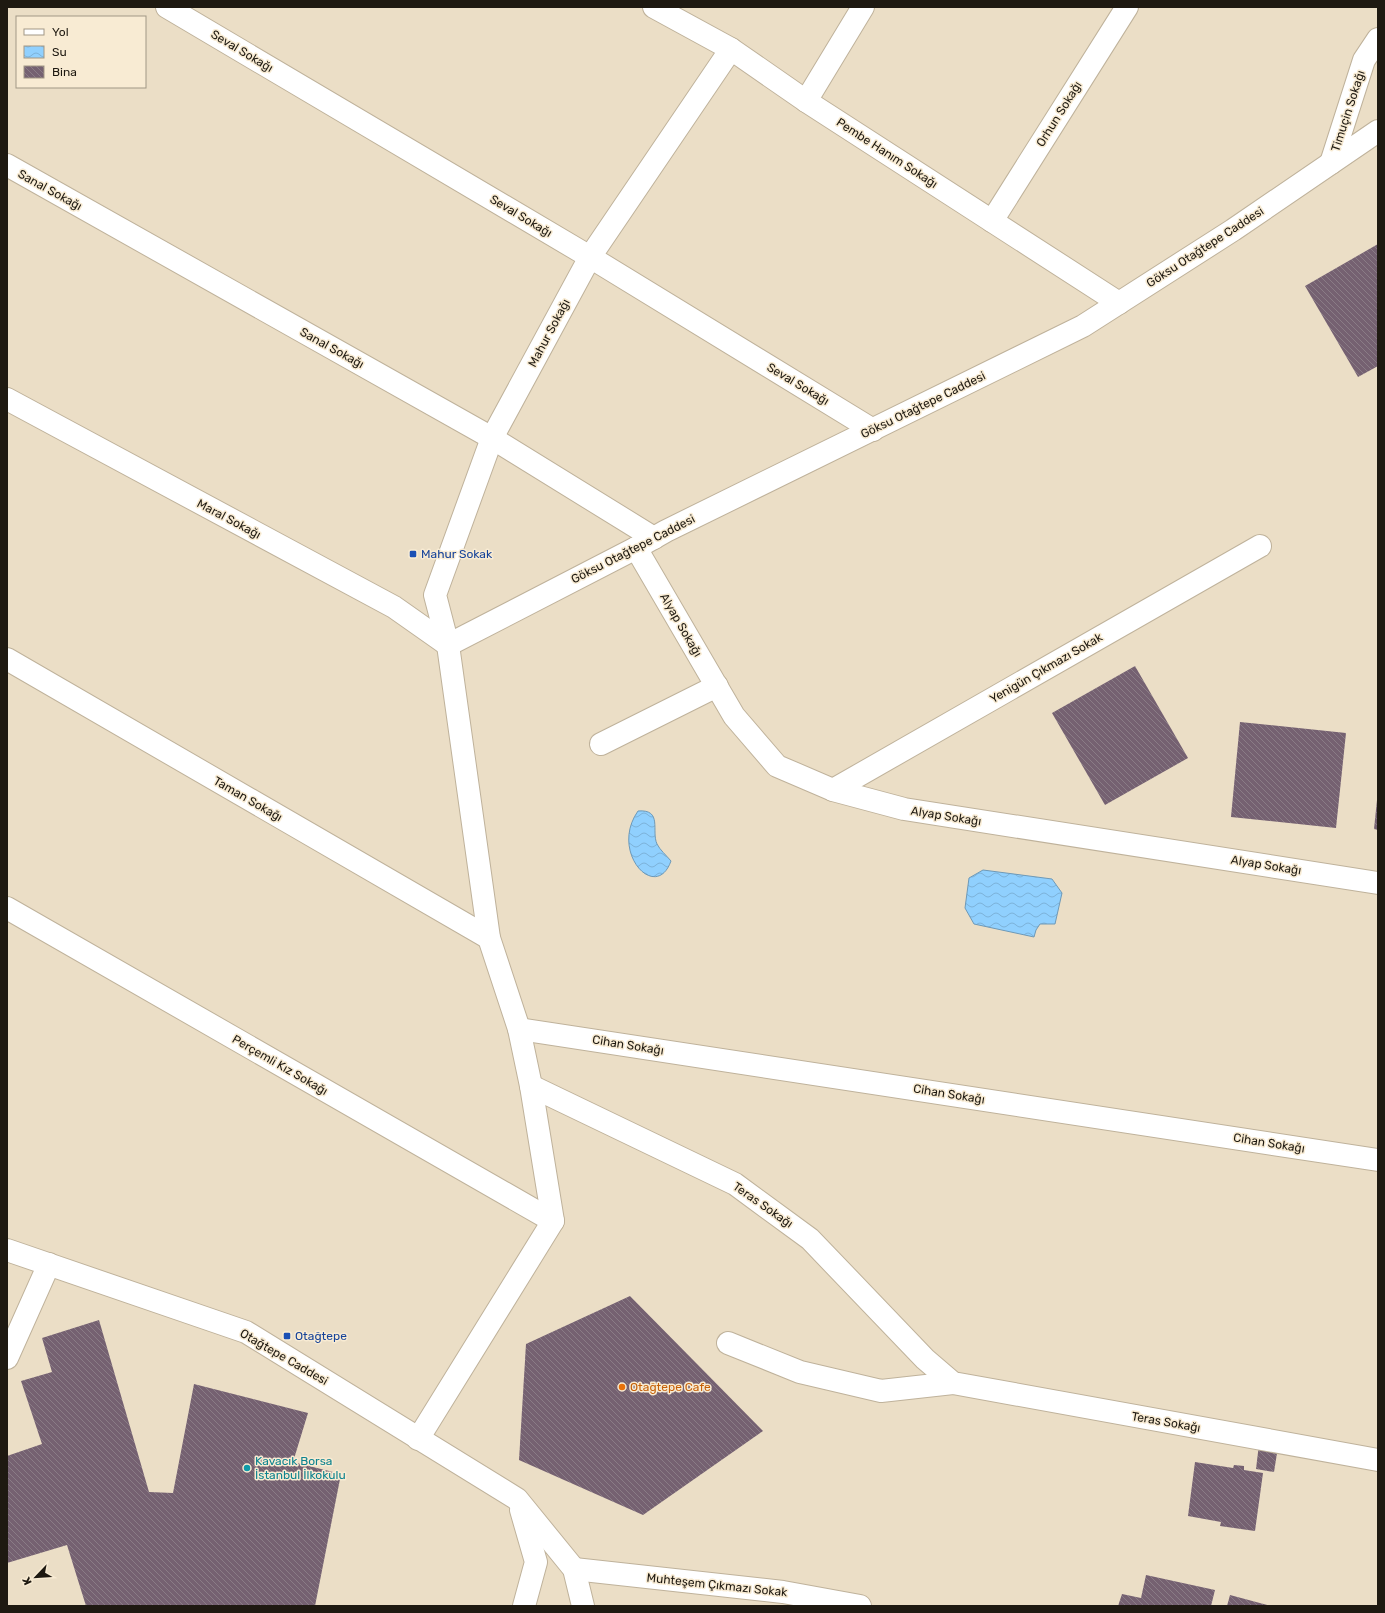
<svg xmlns="http://www.w3.org/2000/svg" width="1385" height="1613" font-family="Rubik,sans-serif">
<style>
.water{fill:url(#water-waves);stroke:#6e99b7}
.building{fill:url(#building-back-hatch)}
.lines{fill:none;stroke-linecap:round;stroke-linejoin:round}
.minor-casing{stroke:#bfb29b;stroke-width:24}
.minor{stroke:#fff;stroke-width:22}
.transit-dot{fill:#1a4fb4;stroke:#f8ebd3;stroke-width:1.5}
.food-dot{fill:#e8710a;stroke:#f8ebd3;stroke-width:1.5}
.culture-dot{fill:#0f9aa8;stroke:#f8ebd3;stroke-width:1.5}
.labels{text-anchor:middle;dominant-baseline:central;stroke-width:3;stroke-linejoin:round;paint-order:stroke}
.street-label{font-size:12px;fill:#1e1911;stroke:#f8ebd3}
.transit-label{font-size:12px;fill:#164399;stroke:#f8ebd3;text-anchor:start}
.food-label{font-size:12px;fill:#c56008;stroke:#f8ebd3;text-anchor:start}
.culture-label{font-size:12px;fill:#0d838f;stroke:#f8ebd3;text-anchor:start}
</style>
<defs>
<pattern id="water-waves" width="16" height="10" patternUnits="userSpaceOnUse"><rect width="16" height="10" fill="#90d0fe"/><path d="M0 5q4-4 8 0t8 0" fill="none" stroke="#7cb2d9"/></pattern>
<pattern id="building-back-hatch" width="6" height="6" patternUnits="userSpaceOnUse"><rect width="6" height="6" fill="#756171"/><path d="M-1 5l2 2M0 0l6 6M5-1l2 2" fill="none" stroke="#8a7c86"/></pattern>
</defs>
<rect width="100%" height="100%" fill="#ebdec6"/>
<g class="water">
<path d="M 638,811 C 663,809 651,831 657,844 C 660,850 666,855 671,861 C 656,903 609,852 638,811 Z"/>
<polygon points="983,870 1052,879 1062,893 1055,924 1040,924 1036,930 1034,937 974,924 965,908 969,878"/>
</g>
<g class="building">
<polygon points="1378,244 1378,366 1358,377 1305,286"/>
<polygon points="1135,666 1188,758 1105,805 1052,713"/>
<polygon points="1240,722 1346,733 1336,828 1231,817"/>
<polygon points="1377,800 1378,800 1378,830 1374,829"/>
<polygon points="630,1296 763,1431 643,1515 519,1460 526,1344"/>
<polygon points="99,1320 149,1492 173,1493 194,1384 308,1413 293,1462 341,1474 315,1606 86,1606 67,1545 7,1563 7,1456 42,1444 21,1381 52,1372 42,1338"/>
<polygon points="1259,1444 1278,1447 1274,1472 1256,1469"/>
<polygon points="1195,1462 1233,1468 1234,1465 1244,1466 1244,1470 1263,1473 1255,1531 1220,1526 1221,1522 1188,1516"/>
<polygon points="1146,1575 1215,1590 1211,1606 1118,1606 1122,1594 1141,1598"/>
<polygon points="1230,1595 1271,1606 1227,1606"/>
</g>
<g class="lines">
<g class="minor-casing">
<g id="minor">
<polyline points="167,7 590,257 873,430"/>
<polyline points="654,7 731,49 806,101 1119,303"/>
<polyline points="806,101 863,7"/>
<polyline points="1331,163 1364,60 1378,39"/>
<polyline points="7,165 492,438 654,538"/>
<polyline points="992,221 1127,7"/>
<polyline points="7,399 394,607 448,645"/>
<polyline points="636,548 734,716 777,766 833,790 904,809 1378,883"/>
<polyline points="448,645 636,548 666,531 1083,326 1233,230 1378,131"/>
<polyline points="7,659 489,938"/>
<polyline points="601,744 717,686"/>
<polyline points="833,790 1260,546"/>
<polyline points="7,908 553,1221"/>
<polyline points="519,1029 1378,1160"/>
<polyline points="531,1086 735,1184 810,1239 925,1359 953,1383 1378,1460"/>
<polyline points="7,1250 246,1332 517,1499 574,1569 583,1606"/>
<polyline points="728,1343 800,1372 881,1391 953,1383"/>
<polyline points="7,1358 49,1264"/>
<polyline points="418,1439 553,1221 531,1086 519,1029 489,938 448,645 435,595 492,438 590,257 731,49"/>
<polyline points="521,1510 536,1562 524,1606"/>
<polyline points="574,1569 783,1592 860,1606"/>
</g>
</g>
<use href="#minor" class="minor"/>
</g>
<g class="transit-dot">
<rect x="409" y="550" width="8" height="8" rx="2"/>
<rect x="283" y="1332" width="8" height="8" rx="2"/>
</g>
<circle class="food-dot" cx="622" cy="1387" r="4"/>
<circle class="culture-dot" cx="247" cy="1468" r="4"/>
<g class="labels">
<g class="street-label">
<text transform="translate(242 51) rotate(31)">Seval Sokağı</text>
<text transform="translate(1348 111) rotate(-72)">Timuçin Sokağı</text>
<text transform="translate(1059 114) rotate(-58)">Orhun Sokağı</text>
<text transform="translate(887 153) rotate(33)">Pembe Hanım Sokağı</text>
<text transform="translate(50 190) rotate(29)">Sanal Sokağı</text>
<text transform="translate(521 216) rotate(31)">Seval Sokağı</text>
<text transform="translate(1205 247) rotate(-33)">Göksu Otağtepe Caddesi</text>
<text transform="translate(549 333) rotate(-62)">Mahur Sokağı</text>
<text transform="translate(332 348) rotate(29)">Sanal Sokağı</text>
<text transform="translate(798 384) rotate(31)">Seval Sokağı</text>
<text transform="translate(923 405) rotate(-26)">Göksu Otağtepe Caddesi</text>
<text transform="translate(229 519) rotate(28)">Maral Sokağı</text>
<text transform="translate(633 549) rotate(-27)">Göksu Otağtepe Caddesi</text>
<text transform="translate(681 625) rotate(60)">Alyap Sokağı</text>
<text transform="translate(1046 668) rotate(-30)">Yenigün Çıkmazı Sokak</text>
<text transform="translate(248 799) rotate(30)">Taman Sokağı</text>
<text transform="translate(946 816) rotate(9)">Alyap Sokağı</text>
<text transform="translate(1266 865) rotate(9)">Alyap Sokağı</text>
<text transform="translate(628 1045) rotate(9)">Cihan Sokağı</text>
<text transform="translate(280 1065) rotate(30)">Perçemli Kız Sokağı</text>
<text transform="translate(949 1094) rotate(9)">Cihan Sokağı</text>
<text transform="translate(1269 1143) rotate(9)">Cihan Sokağı</text>
<text transform="translate(763 1205) rotate(35)">Teras Sokağı</text>
<text transform="translate(284 1357) rotate(30)">Otağtepe Caddesi</text>
<text transform="translate(1166 1422) rotate(10)">Teras Sokağı</text>
<text transform="translate(717 1585) rotate(6)">Muhteşem Çıkmazı Sokak</text>
</g>
<g class="transit-label">
<text x="421" y="554">Mahur Sokak</text>
<text x="295" y="1336">Otağtepe</text>
</g>
<g class="food-label">
<text x="630" y="1387">Otağtepe Cafe</text>
</g>
<g class="culture-label">
<text x="255" y="1461">Kavacık Borsa<tspan x="255" dy="14">İstanbul İlkokulu</tspan></text>
</g>
</g>
<rect width="1385" height="1613" fill="none" stroke="#1e1911" stroke-width="16"/>
<rect x="16" y="16" width="130" height="72" fill="#f8ebd3" stroke="#a19785"/>
<rect x="24" y="29" width="20" height="6" fill="#ffffff" stroke="#a19785"/>
<text x="52" y="36" font-size="12" fill="#1e1911">Yol</text>
<rect x="24" y="46" width="20" height="12" fill="url(#water-waves)" stroke="#a19785"/>
<text x="52" y="56" font-size="12" fill="#1e1911">Su</text>
<rect x="24" y="66" width="20" height="12" fill="url(#building-back-hatch)" stroke="#a19785"/>
<text x="52" y="76" font-size="12" fill="#1e1911">Bina</text>
<g transform="translate(36 1577) rotate(245)" stroke="#f8ebd3" stroke-width="3" paint-order="stroke">
<path d="M0-3L7 15L0 10L-7 15Z" fill="#1e1911"/>
<text y="-6" font-size="11" font-weight="bold" text-anchor="middle" fill="#1e1911">K</text>
</g>
</svg>
